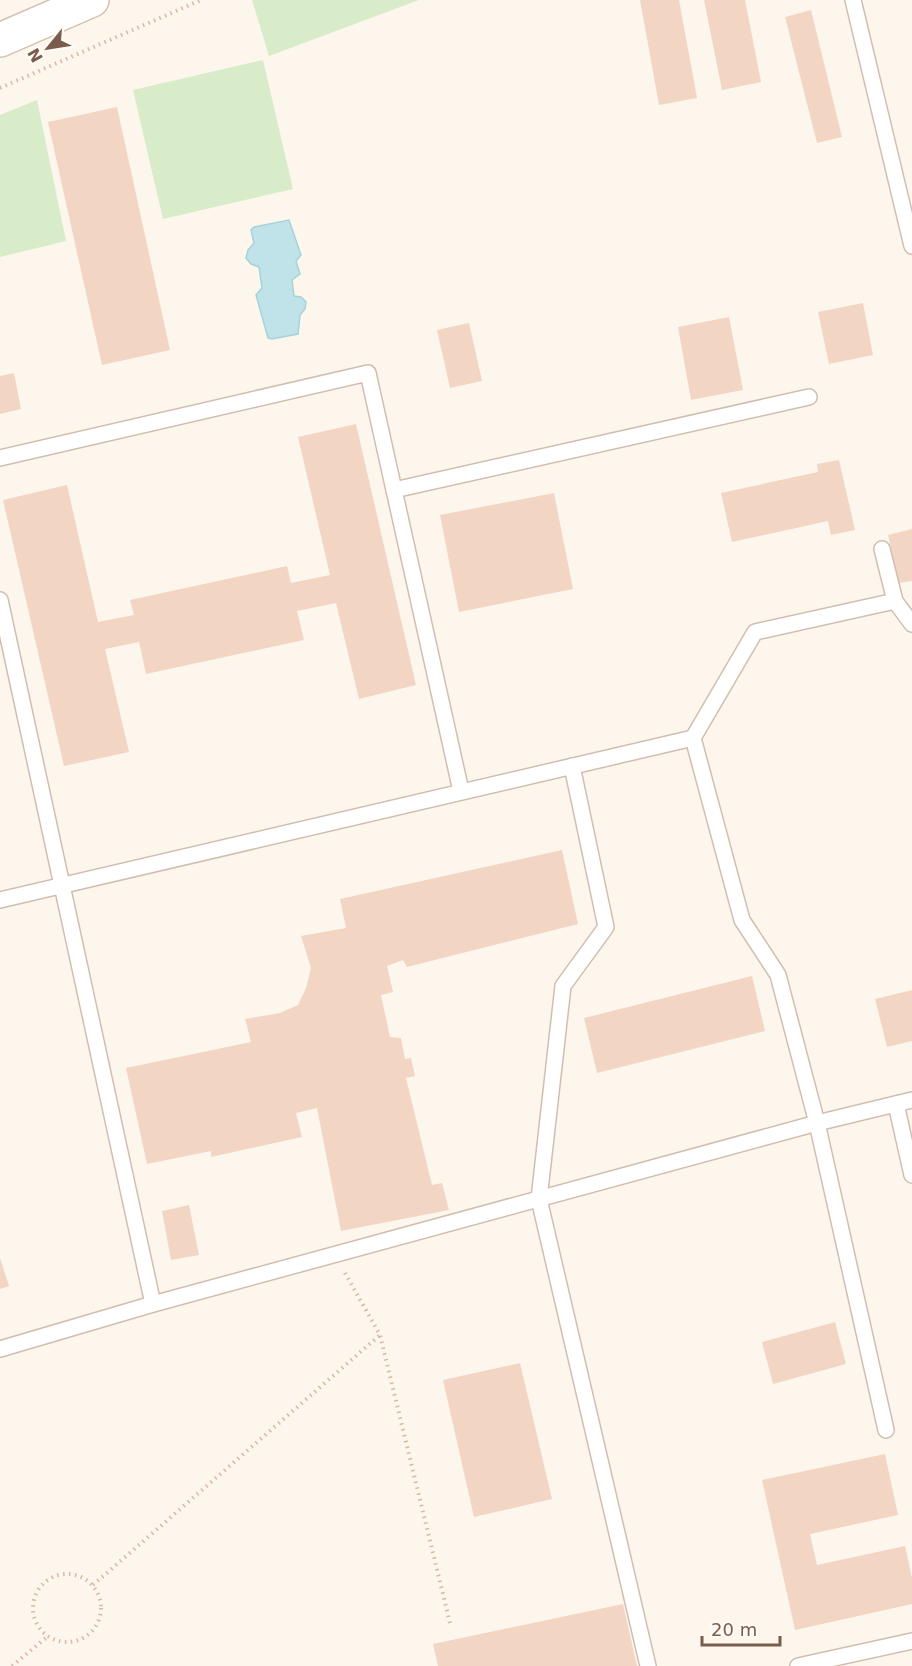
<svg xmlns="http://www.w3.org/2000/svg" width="912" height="1666" font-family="'DejaVu Sans',sans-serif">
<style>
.green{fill:#d8ecc9}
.water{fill:#bfe3e8;stroke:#a5d3da;stroke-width:1.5}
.building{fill:#f3d5c3}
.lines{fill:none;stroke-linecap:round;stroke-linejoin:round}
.lane-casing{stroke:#d1beb0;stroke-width:18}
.secondary-casing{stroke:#d6c0b0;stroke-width:36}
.path{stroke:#d9b8a5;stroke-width:4;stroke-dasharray:1.5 4.5;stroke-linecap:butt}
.lane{stroke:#fff;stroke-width:15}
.secondary{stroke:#fff;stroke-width:33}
</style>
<rect width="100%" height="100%" fill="#fdf6ec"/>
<g class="green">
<polygon points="252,0 419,0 269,56"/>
<polygon points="263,60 293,189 163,219 133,90"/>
<polygon points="37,100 66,241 0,257 0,115"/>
</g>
<polygon class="water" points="289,220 301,255 296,261 300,274 292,280 294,296 301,297 306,302 305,309 300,315 298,334 272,339 268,338 256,295 262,288 259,267 251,264 246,258 248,250 254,243 251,230 254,227"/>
<g class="building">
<polygon points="640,0 679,0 697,98 659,105"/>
<polygon points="704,0 745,0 761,82 722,90"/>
<polygon points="811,10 842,137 817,143 785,17"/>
<polygon points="117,107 170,350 102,365 48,122"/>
<polygon points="863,303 873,355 829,364 818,312"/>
<polygon points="729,317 743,390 691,400 678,327"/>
<polygon points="469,323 482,381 450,388 437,330"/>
<polygon points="14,373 21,409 0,414 0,376"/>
<polygon points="356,424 416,685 359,699 336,603 297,611 304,640 146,674 139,642 105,649 129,752 64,766 3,500 67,485 98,622 134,615 130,600 287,566 291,583 330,575 298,437"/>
<polygon points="839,460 855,530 831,535 828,521 732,542 721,493 818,472 817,464"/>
<polygon points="554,493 573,589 459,612 440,515"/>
<polygon points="912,529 912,581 899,583 888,535"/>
<polygon points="562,850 578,924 407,967 403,960 387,966 393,992 381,995 390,1037 401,1038 405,1059 411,1058 415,1076 406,1078 432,1185 442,1183 449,1210 341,1231 317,1108 296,1113 302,1137 211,1157 211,1151 147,1164 126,1068 251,1042 245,1019 280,1013 298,1005 306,988 311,968 301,936 346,928 340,899"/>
<polygon points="752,976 765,1031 597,1073 584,1018"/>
<polygon points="912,990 912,1041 887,1047 875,999"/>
<polygon points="189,1205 199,1255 171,1260 162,1211"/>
<polygon points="0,1258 9,1286 0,1289"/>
<polygon points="835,1322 846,1364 773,1384 762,1342"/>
<polygon points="520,1363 552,1499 474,1517 443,1380"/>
<polygon points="885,1454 898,1515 810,1534 817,1565 905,1546 912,1578 912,1604 795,1630 762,1480"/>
<polygon points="623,1604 637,1666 438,1666 433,1644"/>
</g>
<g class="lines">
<g class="lane-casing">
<g id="lane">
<polyline points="853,0 912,246"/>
<polyline points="0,458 368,373 461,791"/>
<polyline points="394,490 809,397"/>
<polyline points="882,549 895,601 912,624"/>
<polyline points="0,600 153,1304"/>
<polyline points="693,738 742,920 778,975 817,1123 886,1430"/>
<polyline points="572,766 606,927 563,986 539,1199 648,1666"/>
<polyline points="0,900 693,738 755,632 895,601"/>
<polyline points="896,1104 912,1175"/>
<polyline points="0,1349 153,1304 817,1123 912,1100"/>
<polyline points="798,1666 912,1641"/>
</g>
</g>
<g class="secondary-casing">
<polyline id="secondary" points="0,40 92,0"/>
</g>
<g class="path">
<polyline points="0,88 201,0"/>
<polyline points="345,1273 380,1335 450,1623"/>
<circle cx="67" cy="1608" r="34"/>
<polyline points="93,1585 380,1335"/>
<polyline points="12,1666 47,1637"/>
</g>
<use href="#lane" class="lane"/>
<use href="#secondary" class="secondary"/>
</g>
<g transform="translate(48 48) rotate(240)" stroke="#fffaf3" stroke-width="4.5" paint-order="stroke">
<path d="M0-4.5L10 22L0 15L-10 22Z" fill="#7a5c4d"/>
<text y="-9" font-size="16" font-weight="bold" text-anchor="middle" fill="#7a5c4d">N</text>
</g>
<path d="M702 1636v9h78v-9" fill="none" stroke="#7a5c4d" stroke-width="3"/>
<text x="711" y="1636" font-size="18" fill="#7a5c4d" stroke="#fffaf3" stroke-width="4.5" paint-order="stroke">20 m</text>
</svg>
